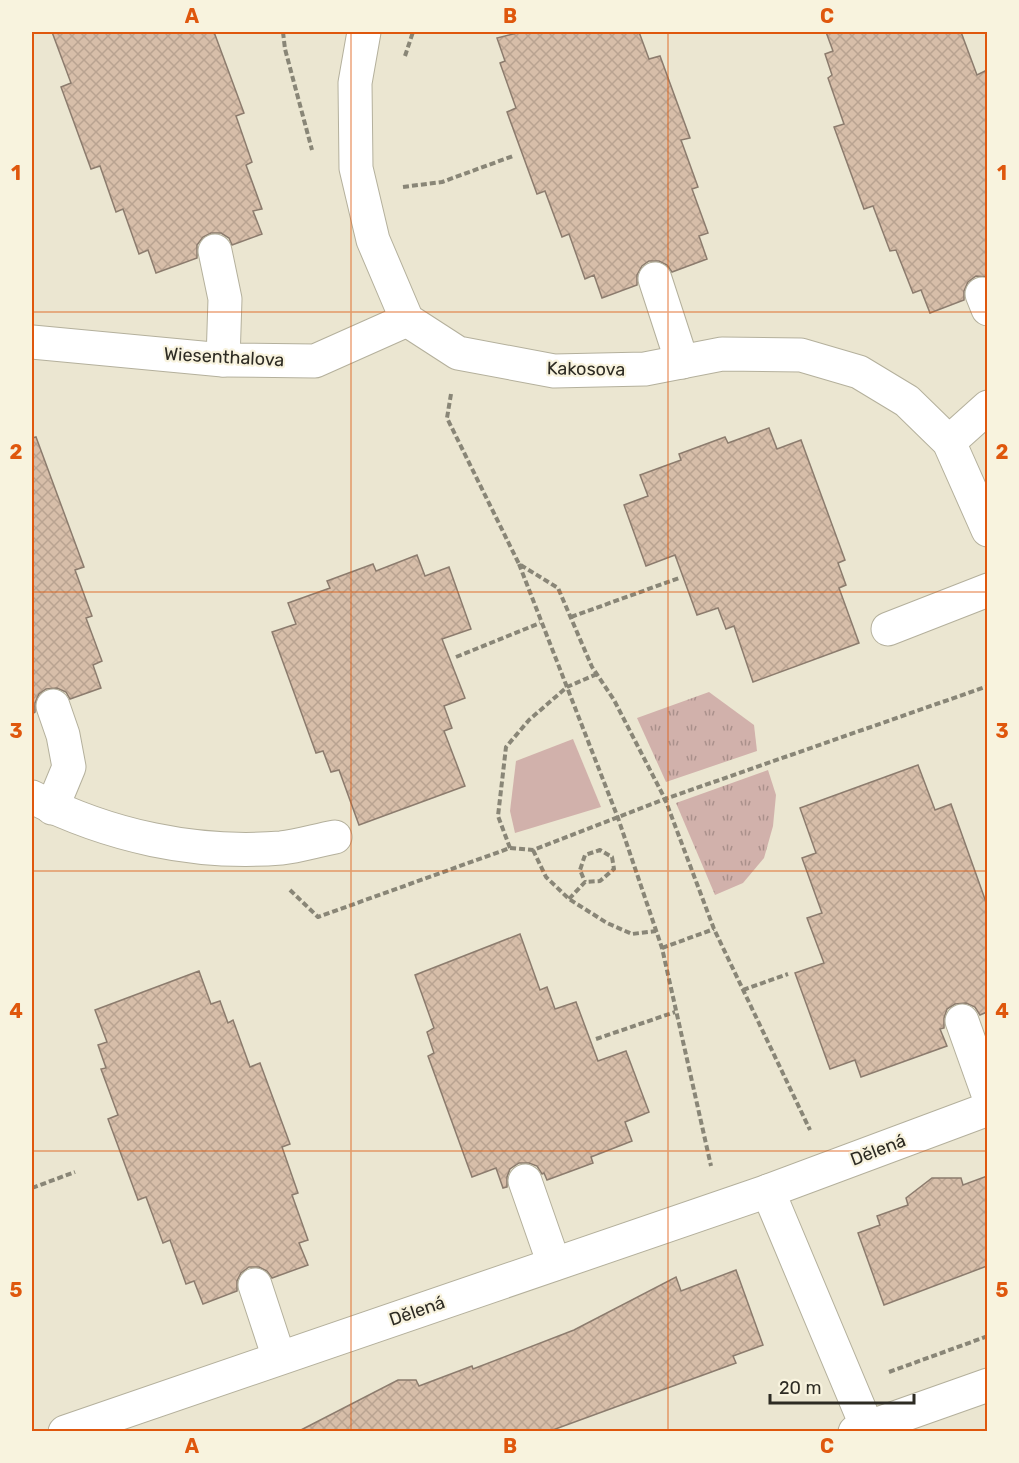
<svg xmlns="http://www.w3.org/2000/svg" width="1019" height="1463" font-family="Rubik,sans-serif">
<style>
.grass{fill:#d1b1ab}
.park{fill:url(#park-tufts)}
.building{fill:url(#building-cross-hatch);stroke:#8c7c6e;stroke-width:1.5}
.lines{fill:none;stroke-linecap:round;stroke-linejoin:round}
.minor-casing{stroke:#b4b09c;stroke-width:35}
.path{stroke:#898677;stroke-width:4;stroke-dasharray:6 3;stroke-linecap:butt}
.minor{stroke:#fff;stroke-width:33}
.grid{fill:none;stroke:#df570d;stroke-width:1.5;stroke-opacity:0.55}
.labels{text-anchor:middle;dominant-baseline:central;stroke-width:4.5;stroke-linejoin:round;paint-order:stroke}
.street-label{font-size:18px;fill:#2d2b23;stroke:#f8f3de}
.neatline{fill:none;stroke:#df570d;stroke-width:2}
.grid-label{font-size:20px;text-anchor:middle;font-weight:bold;fill:#df570d}
</style>
<defs>
<pattern id="park-tufts" width="24" height="20" patternUnits="userSpaceOnUse" patternTransform="scale(1.5)"><rect width="24" height="20" fill="#d1b1ab"/><path d="M3 7l-1-3M5 7V3M7 7l1-3M15 17l-1-3M17 17v-4M19 17l1-3" fill="none" stroke="#aa908b"/></pattern>
<pattern id="building-cross-hatch" width="8" height="8" patternUnits="userSpaceOnUse" patternTransform="scale(1.5)"><rect width="8" height="8" fill="#d7bea9"/><path d="M0 0l8 8M0 8l8-8" fill="none" stroke="#b9a391"/></pattern>
</defs>
<rect width="100%" height="100%" fill="#ebe6d1"/>
<polygon class="grass" points="573,739 601,807 515,833 510,811 516,761"/>
<g class="park">
<polygon points="709,692 754,725 757,751 666,782 637,718"/>
<polygon points="768,770 776,795 773,826 764,858 743,883 715,895 676,803"/>
</g>
<g class="building">
<polygon points="52,32 214,32 244,113 236,116 252,162 246,165 262,209 253,211 262,234 232,245 229,238 221,233 211,233 203,237 197,245 197,258 156,273 148,250 139,254 123,209 116,212 100,166 91,169 61,87 71,83"/>
<polygon points="521,32 639,32 649,59 660,56 690,138 681,140 698,187 692,189 708,233 699,236 707,259 672,272 667,265 659,261 649,261 642,266 637,275 637,285 602,298 594,275 585,279 569,234 562,237 545,191 537,194 507,112 516,108 500,63 505,61 497,38"/>
<polygon points="826,32 961,32 977,75 987,70 987,277 976,276 968,282 964,291 964,300 930,313 921,290 913,293 896,250 890,251 873,206 864,209 834,127 844,124 828,78 832,75 825,54 833,51"/>
<polygon points="769,428 777,449 801,440 845,560 838,563 846,585 839,588 859,643 753,682 734,626 726,629 718,608 697,615 675,555 646,566 624,505 648,496 640,475 681,460 679,454 725,437 728,443"/>
<polygon points="36,437 84,567 75,570 92,616 86,618 102,661 93,665 101,688 70,699 66,692 57,688 46,689 39,694 35,703 35,712 32,714 32,438"/>
<polygon points="417,555 425,576 449,567 471,629 442,639 465,698 444,706 452,728 444,731 465,786 359,825 339,770 331,772 323,751 316,753 272,632 296,624 288,603 330,588 327,581 373,564 376,571"/>
<polygon points="918,765 935,810 951,804 987,905 987,1012 980,1015 975,1007 966,1003 955,1004 947,1009 944,1018 944,1028 940,1029 947,1046 861,1077 855,1060 830,1069 795,973 824,963 807,918 822,913 802,858 816,853 800,808"/>
<polygon points="520,934 540,990 547,987 555,1009 576,1002 598,1061 626,1051 649,1112 625,1122 632,1141 591,1157 593,1163 547,1180 544,1173 542,1174 537,1166 529,1163 519,1163 510,1169 507,1177 507,1187 503,1188 496,1168 472,1177 428,1056 434,1053 427,1032 434,1028 415,975"/>
<polygon points="199,971 211,1004 220,1001 228,1023 233,1020 250,1067 260,1063 290,1144 282,1147 298,1193 292,1195 308,1240 299,1243 308,1265 272,1278 267,1271 259,1267 249,1267 241,1273 237,1281 237,1291 203,1304 194,1281 186,1284 170,1240 163,1243 146,1197 138,1200 108,1119 118,1115 101,1069 106,1068 98,1045 107,1042 95,1010"/>
<polygon points="987,1176 987,1266 884,1305 858,1233 880,1225 877,1216 908,1205 906,1198 932,1178 961,1178 963,1185"/>
<polygon points="736,1270 763,1345 733,1356 736,1363 550,1431 299,1431 398,1380 416,1380 419,1386 472,1366 473,1369 574,1330 676,1277 681,1291"/>
</g>
<g class="lines">
<g class="minor-casing">
<g id="minor">
<polyline points="364,32 355,83 356,168 373,240 407,320 458,353 554,371 645,369 722,354 801,355 859,372 907,401 949,442 988,530"/>
<polyline points="215,251 225,299 223,360"/>
<polyline points="655,279 682,362"/>
<polyline points="982,294 988,309"/>
<polyline points="32,342 223,360 315,361 407,320"/>
<polyline points="949,442 988,407"/>
<polyline points="888,629 988,590"/>
<path d="M 32,797 C 109,836 195,855 281,848 C 299,846 318,840 335,837"/>
<polyline points="52,808 69,767 63,735 53,706"/>
<polyline points="962,1021 988,1094"/>
<polyline points="525,1181 554,1264"/>
<polyline points="768,1191 867,1427"/>
<polyline points="255,1285 279,1358"/>
<polyline points="65,1432 768,1191 988,1109"/>
<polyline points="855,1432 988,1385"/>
</g>
</g>
<g class="path">
<polyline points="283,32 285,49 312,150"/>
<polyline points="405,56 413,32"/>
<polyline points="403,187 442,182 513,156"/>
<polyline points="451,394 447,418 519,564 558,588 592,667 614,700 665,799 714,929 810,1130"/>
<polyline points="519,564 618,818 662,948 711,1166"/>
<polyline points="571,617 679,578"/>
<polyline points="456,657 540,623"/>
<polyline points="510,848 498,816 506,747 529,720 567,687 597,674"/>
<polyline points="533,850 546,877 569,899 607,923 632,934 656,931"/>
<polyline points="290,890 318,917 510,848 533,850 665,799 988,686"/>
<polyline points="569,899 585,882 600,881 614,869 612,857 600,850 585,855 580,870 585,882"/>
<polyline points="662,948 714,929"/>
<polyline points="743,990 788,974"/>
<polyline points="596,1039 675,1012"/>
<polyline points="32,1188 75,1172"/>
<polyline points="889,1372 988,1336"/>
</g>
<use href="#minor" class="minor"/>
</g>
<path class="grid" d="M 351,32 L 351,1432M 668,32 L 668,1432M 32,312 L 988,312M 32,592 L 988,592M 32,871 L 988,871M 32,1151 L 988,1151"/>
<g class="labels">
<g class="street-label">
<text transform="translate(224 357) rotate(3)">Wiesenthalova</text>
<text transform="translate(586 369) rotate(1)">Kakosova</text>
<text transform="translate(878 1150) rotate(-21)">Dělená</text>
<text transform="translate(417 1311) rotate(-19)">Dělená</text>
</g>
</g>
<rect width="1019" height="1463" fill="none" stroke="#f8f3de" stroke-width="66"/>
<path d="M770 1394v9h144v-9" fill="none" stroke="#2d2b23" stroke-width="3"/>
<text x="779" y="1394" font-size="18" fill="#2d2b23" stroke="#f8f3de" stroke-width="4.5" paint-order="stroke">20 m</text>
<rect x="33" y="33" width="953" height="1397" class="neatline"/>
<g class="grid-label">
<text x="192" y="23">A</text>
<text x="510" y="23">B</text>
<text x="827" y="23">C</text>
<text x="16" y="180">1</text>
<text x="1002" y="180">1</text>
<text x="16" y="459">2</text>
<text x="1002" y="459">2</text>
<text x="16" y="738">3</text>
<text x="1002" y="738">3</text>
<text x="16" y="1018">4</text>
<text x="1002" y="1018">4</text>
<text x="16" y="1297">5</text>
<text x="1002" y="1297">5</text>
<text x="192" y="1453">A</text>
<text x="510" y="1453">B</text>
<text x="827" y="1453">C</text>
</g>
</svg>
